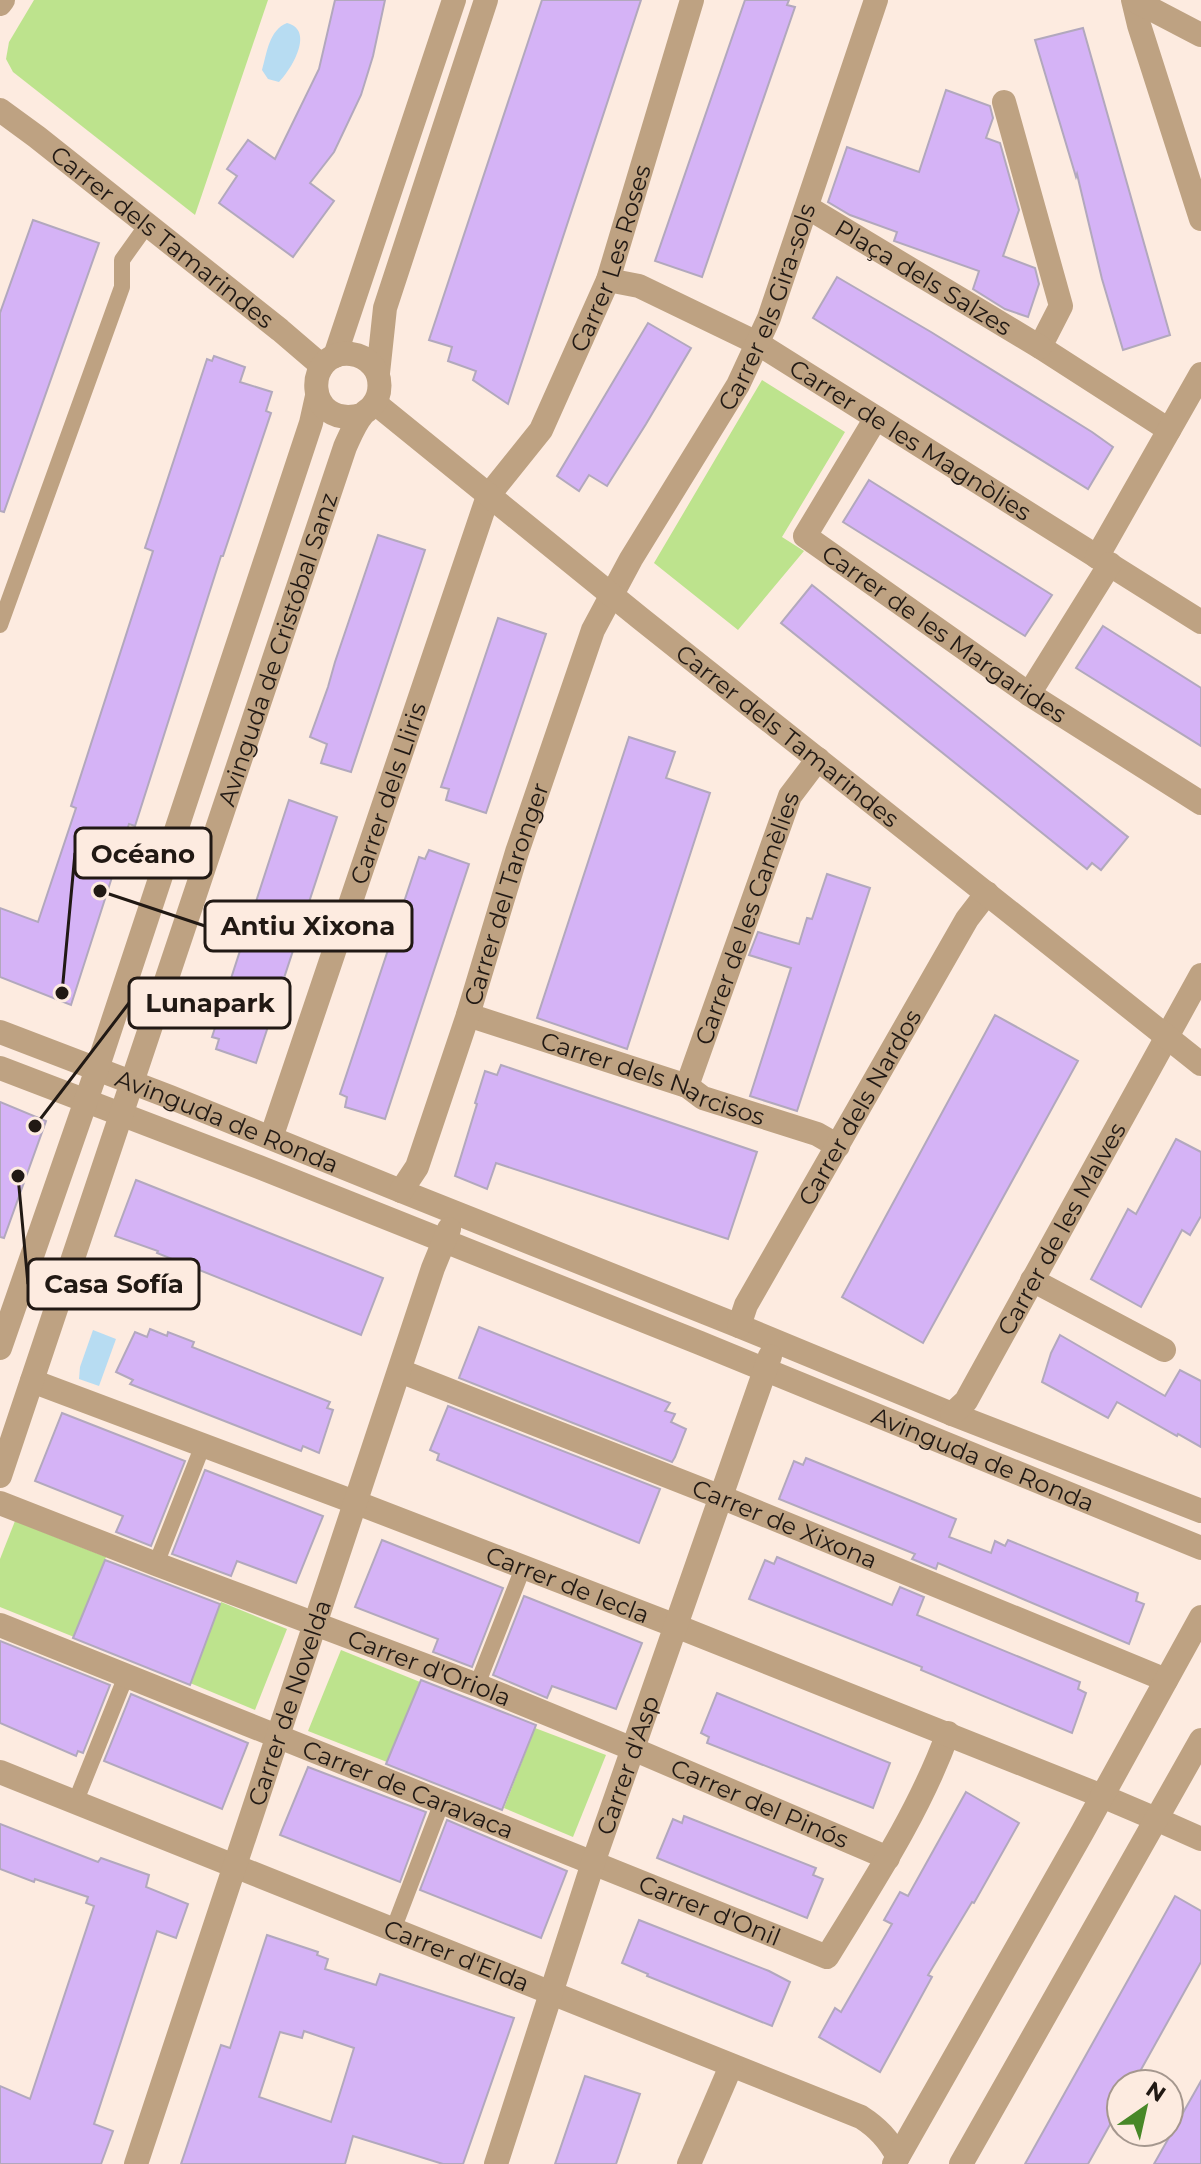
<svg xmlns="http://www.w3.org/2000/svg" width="1201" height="2164" font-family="Montserrat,sans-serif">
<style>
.green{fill:#bde38d}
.water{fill:#b7dcf2}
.building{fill:#d5b3f6;stroke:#b2a8bd;stroke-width:2;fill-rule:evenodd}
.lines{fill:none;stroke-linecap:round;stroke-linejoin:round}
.service{stroke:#bea282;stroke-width:16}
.pedestrian{stroke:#bea282;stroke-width:24}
.minor{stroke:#bea282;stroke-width:24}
.tertiary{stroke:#bea282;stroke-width:24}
.labels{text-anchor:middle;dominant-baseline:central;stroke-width:8;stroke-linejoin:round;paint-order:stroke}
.street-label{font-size:24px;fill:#211914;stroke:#fdebe0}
.leader{fill:none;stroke:#211914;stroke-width:3}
.callout-dot{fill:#211914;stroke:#fdebe0;stroke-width:3}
.callout{fill:#fdebe0;stroke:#211914;stroke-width:3}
.callout-label{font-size:26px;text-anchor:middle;font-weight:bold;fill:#211914}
</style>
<rect width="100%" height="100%" fill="#fdebe0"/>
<g class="green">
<polygon points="34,0 268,0 195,215 13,72 6,59 9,42"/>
<polygon points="762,380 845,432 782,537 804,551 738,630 654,563"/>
<polygon points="15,1521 106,1557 74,1637 0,1607 0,1559"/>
<polygon points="221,1602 287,1629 255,1710 190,1683"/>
<polygon points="341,1650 420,1682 387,1762 308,1731"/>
<polygon points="535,1728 606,1755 573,1837 504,1808"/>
</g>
<g class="water">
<path d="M 287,23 C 315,30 292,69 279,82 L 268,79 L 262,70 C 267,53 269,30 287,23 Z"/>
<polygon points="93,1330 116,1339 99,1386 79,1379 80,1367"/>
</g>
<g class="building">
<polygon points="335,0 385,0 373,56 361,95 334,152 310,183 334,201 293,257 219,203 237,176 227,169 248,140 275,159 319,69"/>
<polygon points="542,0 641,0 508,404 473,380 476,371 448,361 452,347 429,340"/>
<polygon points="745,0 789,0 787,5 795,7 702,277 655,261"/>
<polygon points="1083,28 1170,335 1123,350 1102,279 1077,174 1076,177 1035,40"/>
<polygon points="946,90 990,106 993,118 986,138 1000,143 1019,210 1003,256 1035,268 1039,284 1028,317 1005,309 973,289 979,271 894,241 897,232 850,215 828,202 847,147 919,172"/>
<polygon points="33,220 99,243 4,512 0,511 0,313"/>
<polygon points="837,277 931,332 1092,432 1113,447 1088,489 813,318"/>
<polygon points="648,323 691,348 646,424 607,486 589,475 579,491 557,476"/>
<polygon points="214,356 245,367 240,382 272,392 266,411 271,413 223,556 221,556 135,826 129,824 71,1005 0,977 0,908 38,922 76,808 71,806 153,551 145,548 207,359 212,361"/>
<polygon points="869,480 1052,595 1025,636 843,522"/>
<polygon points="378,535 425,550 351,772 321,763 327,744 310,737 328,687 335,662"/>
<polygon points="812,585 1128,837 1101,870 1092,863 1087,869 781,623"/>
<polygon points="498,618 546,634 486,813 446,800 449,789 441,787"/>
<polygon points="1103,626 1201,688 1201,746 1076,668"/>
<polygon points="629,737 675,752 666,778 710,793 627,1049 537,1018"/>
<polygon points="289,800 337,817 256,1063 216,1049 219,1039 212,1037"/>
<polygon points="429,850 469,864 385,1119 345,1107 347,1097 340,1094 419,857 425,859"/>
<polygon points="827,874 870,888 797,1111 750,1096 791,968 749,955 758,932 799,944 807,918 812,919"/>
<polygon points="995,1015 1078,1061 923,1343 842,1297"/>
<polygon points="501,1065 757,1152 728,1239 496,1163 487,1189 455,1176 477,1104 475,1103 485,1071 497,1075"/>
<polygon points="0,1102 46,1121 4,1238 0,1237"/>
<polygon points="1176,1139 1201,1152 1201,1216 1190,1235 1182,1230 1141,1307 1091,1279 1128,1209 1136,1214"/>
<polygon points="136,1180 383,1278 361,1335 157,1253 158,1251 115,1236"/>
<polygon points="479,1327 670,1403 665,1411 675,1414 671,1422 686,1429 675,1457 672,1462 459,1378"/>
<polygon points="150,1329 167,1336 168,1332 194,1342 192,1347 330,1402 327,1408 333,1410 319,1453 303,1446 301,1451 130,1384 133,1380 116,1372 135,1332 147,1337"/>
<polygon points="1060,1335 1165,1396 1180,1370 1201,1381 1201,1447 1178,1434 1177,1436 1117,1402 1108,1418 1042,1382 1051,1353"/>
<polygon points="448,1406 660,1489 639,1543 437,1460 439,1454 430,1450"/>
<polygon points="62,1413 185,1461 151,1546 116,1532 123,1516 35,1481"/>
<polygon points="806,1458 956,1519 949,1537 991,1553 995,1541 1005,1546 1008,1540 1138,1593 1136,1601 1144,1604 1129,1644 938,1563 936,1569 912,1559 915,1554 779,1499 794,1461 803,1465"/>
<polygon points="205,1470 323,1516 296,1583 237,1561 231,1576 172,1554"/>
<polygon points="382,1540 503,1588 472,1667 433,1652 438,1639 355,1607"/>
<polygon points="777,1557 892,1605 900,1587 924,1597 917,1615 1080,1682 1078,1689 1086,1693 1072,1733 921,1670 922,1667 749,1599 765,1560 774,1564"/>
<polygon points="105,1560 220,1604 190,1685 73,1638"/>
<polygon points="524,1596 642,1643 616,1709 552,1686 547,1698 493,1675"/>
<polygon points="0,1641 110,1685 83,1753 78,1751 76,1756 0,1723"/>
<polygon points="421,1680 536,1725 502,1810 386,1764"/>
<polygon points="717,1693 890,1763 873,1808 707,1743 709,1737 701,1733"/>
<polygon points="131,1694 248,1743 222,1809 104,1761"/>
<polygon points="308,1767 426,1812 400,1882 280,1835"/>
<polygon points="966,1792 1019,1823 974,1903 972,1902 928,1975 932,1977 880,2072 819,2037 835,2008 841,2012 892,1924 884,1920 900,1892 908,1896"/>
<polygon points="684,1816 816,1868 813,1875 823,1879 807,1918 657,1858 673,1819 682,1823"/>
<polygon points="447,1820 567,1871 541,1938 420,1890"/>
<polygon points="0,1824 98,1862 101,1858 149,1875 146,1887 188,1904 176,1938 157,1931 94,2124 113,2131 101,2164 0,2164 0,2086 30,2099 94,1906 86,1903 88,1897 35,1879 34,1882 0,1869"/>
<polygon points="1175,1896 1201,1911 1201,1962 1133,2084 1121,2084 1121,2105 1088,2164 1025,2164"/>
<polygon points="639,1920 769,1971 790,1982 772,2026 647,1976 648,1974 622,1963"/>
<path d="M 267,1935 L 318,1952 L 317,1955 L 328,1959 L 325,1969 L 376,1985 L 380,1974 L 514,2018 L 463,2164 L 443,2164 L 353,2136 L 345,2164 L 181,2164 L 221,2045 L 230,2048 ZM 304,2031 L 354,2048 L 331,2122 L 259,2097 L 280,2032 L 302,2038 Z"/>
<polygon points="585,2076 640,2094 616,2164 555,2164"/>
<polygon points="1201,2081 1201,2164 1154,2164"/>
</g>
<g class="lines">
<g class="service">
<polyline points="0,625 122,287 122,260 147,225"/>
<polyline points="156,1564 203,1445"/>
<polyline points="477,1685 523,1568"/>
<polyline points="75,1803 126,1676"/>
<polyline points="393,1930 442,1802"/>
</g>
<g class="pedestrian">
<polyline points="1032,1280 1164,1350"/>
<path id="s1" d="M 400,1371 L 721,1497 L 1166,1680"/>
<polyline points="32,1381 357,1503"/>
<path id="s2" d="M 633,1749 L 888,1858"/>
<path id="s3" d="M 593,1863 L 827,1957 C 871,1885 919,1813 948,1733"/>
</g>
<g class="minor">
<polyline points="1133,0 1139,25 1201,219"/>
<polyline points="1134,0 1201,35"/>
<polyline points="0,4 3,0"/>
<polyline points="1004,102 1061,306 1040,347 1169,430"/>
<path id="s4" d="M 0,110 L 37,137 L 280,330 L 322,366"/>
<path id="s5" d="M 807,207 L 1040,347"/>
<path id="s6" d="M 608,280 L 639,286 L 757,343 L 1201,622"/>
<path id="s7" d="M 876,418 L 805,536 L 1029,694 L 1201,803"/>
<polyline points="1097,557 1201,374"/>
<polyline points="1029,694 1110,564"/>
<path id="s8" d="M 468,1015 L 687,1086 L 703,1098 L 817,1134 L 838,1146"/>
<path id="s9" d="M 0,1032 L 170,1097 L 401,1191 L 739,1326 L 952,1414 L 1201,1511"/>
<path id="s10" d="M 0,1068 L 259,1167 L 700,1343 L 1201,1548"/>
<path id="s11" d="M 687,1086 L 790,796 L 818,759"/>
<path id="s12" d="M 271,1138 L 488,496 L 541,430 L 608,280 L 692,0"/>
<path id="s13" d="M 401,1191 L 417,1167 L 468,1015 L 517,852 L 593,630 L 631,559 L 738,385 L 769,318 L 876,0"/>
<path id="s14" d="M 739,1326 L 746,1305 L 967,919 L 987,893"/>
<path id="s15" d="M 952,1414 L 966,1401 L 1201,975"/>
<path id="s16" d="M 0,1503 L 156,1564 L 477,1685 L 633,1749"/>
<path id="s17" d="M 357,1503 L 676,1626 L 1102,1796"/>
<path id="s18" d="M 0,1625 L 593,1863"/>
<path id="s19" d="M 0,1772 L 861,2117 C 878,2128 888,2139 898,2157"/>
<polyline points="1156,1819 1201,1839"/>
<path id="s20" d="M 136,2164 L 433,1268 L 449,1229"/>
<path id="s21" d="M 496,2164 L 593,1863 L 770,1356"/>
<polyline points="689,2164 731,2066"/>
</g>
<g class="tertiary">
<polyline points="335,356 454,0"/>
<polyline points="378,373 385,308 486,0"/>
<path id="s22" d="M 375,403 L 640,618 L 1201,1064"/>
<polyline points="0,1348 97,1069 311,423 317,396"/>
<path id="s23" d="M 0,1476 L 345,447 C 350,436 355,423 363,414 C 366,411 370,409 372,406 C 382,395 382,376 372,365 C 367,359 359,355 351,354 C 303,349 303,430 362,415"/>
<polyline points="1102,1796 1156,1819"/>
<polyline points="894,2164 1083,1831 1201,1617"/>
<polyline points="961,2164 1201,1740"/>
</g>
</g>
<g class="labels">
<g class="street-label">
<text stroke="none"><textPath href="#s4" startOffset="206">Carrer dels Tamarindes</textPath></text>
<text stroke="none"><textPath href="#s12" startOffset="948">Carrer Les Roses</textPath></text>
<text stroke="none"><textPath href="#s5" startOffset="136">Plaça dels Salzes</textPath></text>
<text stroke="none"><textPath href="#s13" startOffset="962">Carrer els Gira-sols</textPath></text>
<text stroke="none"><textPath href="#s6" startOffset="344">Carrer de les Magnòlies</textPath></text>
<text stroke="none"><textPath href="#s7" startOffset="308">Carrer de les Margarides</textPath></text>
<text stroke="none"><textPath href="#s23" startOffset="872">Avinguda de Cristóbal Sanz</textPath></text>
<text stroke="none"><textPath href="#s22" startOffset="530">Carrer dels Tamarindes</textPath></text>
<text stroke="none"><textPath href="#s12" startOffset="364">Carrer dels Lliris</textPath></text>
<text stroke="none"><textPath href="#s13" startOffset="316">Carrer del Taronger</textPath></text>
<text stroke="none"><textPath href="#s11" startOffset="178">Carrer de les Camèlies</textPath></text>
<text stroke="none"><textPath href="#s8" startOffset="196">Carrer dels Narcisos</textPath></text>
<text stroke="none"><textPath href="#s14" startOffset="250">Carrer dels Nardos</textPath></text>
<text stroke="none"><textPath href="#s9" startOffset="244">Avinguda de Ronda</textPath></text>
<text stroke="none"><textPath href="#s15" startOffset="216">Carrer de les Malves</textPath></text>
<text stroke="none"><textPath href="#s10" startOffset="1058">Avinguda de Ronda</textPath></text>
<text stroke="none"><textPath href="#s1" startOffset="414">Carrer de Xixona</textPath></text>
<text stroke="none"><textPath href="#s17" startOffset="226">Carrer de Iecla</textPath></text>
<text stroke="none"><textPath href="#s16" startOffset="460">Carrer d'Oriola</textPath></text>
<text stroke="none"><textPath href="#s20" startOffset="486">Carrer de Novelda</textPath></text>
<text stroke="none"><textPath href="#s21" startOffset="420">Carrer d'Asp</textPath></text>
<text stroke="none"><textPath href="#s18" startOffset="440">Carrer de Caravaca</textPath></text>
<text stroke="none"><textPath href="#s2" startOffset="138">Carrer del Pinós</textPath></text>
<text stroke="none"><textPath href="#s3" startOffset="126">Carrer d'Onil</textPath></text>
<text stroke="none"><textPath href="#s19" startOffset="492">Carrer d'Elda</textPath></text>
</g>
</g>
<path class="leader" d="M62 993L75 853M100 891L205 926M35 1126L129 1003M18 1176L28 1284"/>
<g class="callout-dot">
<circle cx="62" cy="993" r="8"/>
<circle cx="100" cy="891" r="8"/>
<circle cx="35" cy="1126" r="8"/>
<circle cx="18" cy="1176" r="8"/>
</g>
<g class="callout">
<rect x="75" y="828" width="136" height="50" rx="8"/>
<rect x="205" y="901" width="207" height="50" rx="8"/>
<rect x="129" y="978" width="161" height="50" rx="8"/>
<rect x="28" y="1259" width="171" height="50" rx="8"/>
</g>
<g class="callout-label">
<text x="143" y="863">Océano</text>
<text x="308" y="935">Antiu Xixona</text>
<text x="210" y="1012">Lunapark</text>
<text x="114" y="1293">Casa Sofía</text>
</g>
<g transform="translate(1145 2108) rotate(34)"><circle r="38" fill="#fdebe0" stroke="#a5978e" stroke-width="2"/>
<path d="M0-6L14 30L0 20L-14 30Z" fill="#488828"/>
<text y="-12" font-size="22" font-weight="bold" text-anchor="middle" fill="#211914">N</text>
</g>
</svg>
